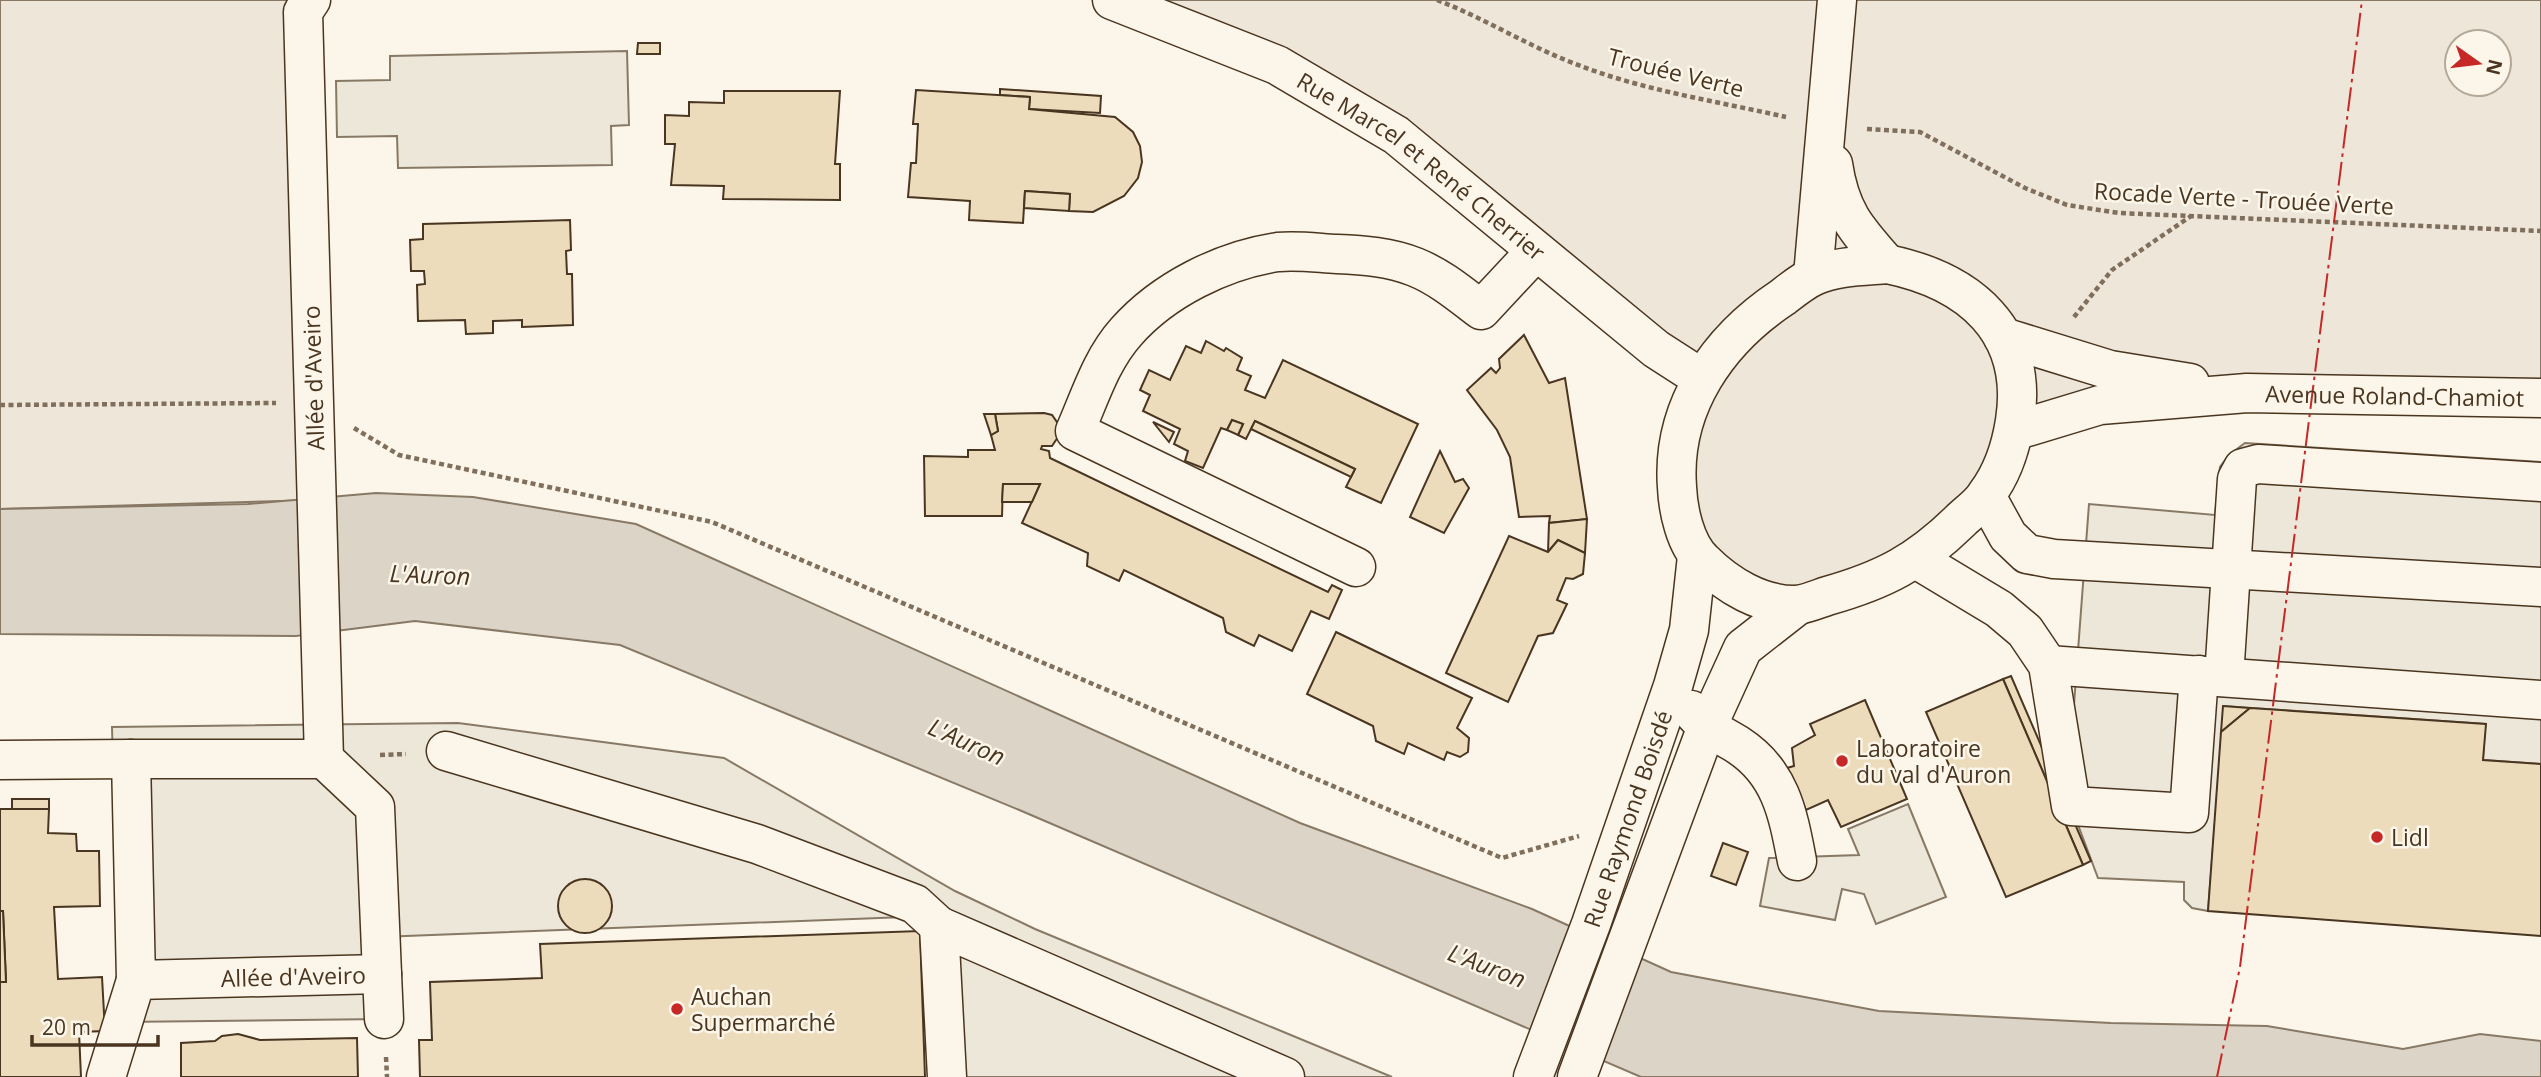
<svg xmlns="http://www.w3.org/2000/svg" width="2541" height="1077" font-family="'Open Sans',sans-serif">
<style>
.green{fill:#ede6d9;stroke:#887966;stroke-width:2;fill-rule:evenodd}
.parking{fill:#ede7d9;stroke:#887966;stroke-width:2}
.water{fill:#dcd4c6;stroke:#887966;stroke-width:2}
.building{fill:#ecdcbc;stroke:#4a3520;stroke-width:2}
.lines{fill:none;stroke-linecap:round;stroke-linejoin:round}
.minor-casing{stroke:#4a3520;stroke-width:41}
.path{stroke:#7f6f5c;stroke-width:4.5;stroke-dasharray:5 3.5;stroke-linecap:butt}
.minor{stroke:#fbf6e9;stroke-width:38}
.power{stroke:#c62828;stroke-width:2;stroke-dasharray:24 5 3.5 5;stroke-linecap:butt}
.poi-dot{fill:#c62828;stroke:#fbf6e9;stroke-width:2.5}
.labels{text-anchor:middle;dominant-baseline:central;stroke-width:5;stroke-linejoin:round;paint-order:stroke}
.street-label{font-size:23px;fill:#4a3520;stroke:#fbf6e9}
.poi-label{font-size:23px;fill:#4a3520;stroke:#fbf6e9;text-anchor:start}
.water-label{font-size:24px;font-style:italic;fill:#4a3520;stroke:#fbf6e9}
</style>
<rect width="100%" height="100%" fill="#fbf6e9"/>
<g class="green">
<polygon points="0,0 311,0 317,500 0,509"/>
<path d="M 1112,0 L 2541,0 L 2541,398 L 2424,395 L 2049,422 L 1929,551 L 1768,602 L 1678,509 L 1701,378 L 1396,135 ZM 2457,42 L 2499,42 L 2499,84 L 2457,84 Z"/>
</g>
<g class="parking">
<polygon points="627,51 629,125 611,126 612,165 398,168 397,136 337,137 336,81 390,80 390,56"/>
<polygon points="2245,443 2541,462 2541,764 2483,760 2485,724 2224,706 2208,911 2192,908 2184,900 2184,882 2098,878 2071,806 2069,771 2089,504 2215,515 2220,467 2229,455"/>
<polygon points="458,723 724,758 955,891 1035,929 1392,1077 965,1077 957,915 380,937 384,1019 120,1022 112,727"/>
<polygon points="1908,804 1946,897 1876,924 1864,894 1842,889 1835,920 1760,906 1769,858 1859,855 1848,829"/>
</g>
<polygon class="water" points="376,493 473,497 636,524 1300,823 1532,909 1671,972 1879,1011 2111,1023 2267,1026 2403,1049 2480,1034 2541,1041 2541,1077 1641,1077 1024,812 620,645 415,621 296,636 0,634 0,509 248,504"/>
<g class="building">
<polygon points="638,43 660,43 660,54 637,54"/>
<polygon points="1000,89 1101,96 1100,113 1029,109 1030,97 1000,95"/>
<polygon points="916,90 1030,97 1029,109 1115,117 1133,132 1140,146 1142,162 1138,178 1124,196 1093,212 1069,211 1070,194 1025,191 1023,223 969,220 970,201 908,197 911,163 916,163 918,124 913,124"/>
<polygon points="724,91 840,91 835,164 840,164 840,200 723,199 724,186 671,185 675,144 665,144 665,115 689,116 689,102 724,103"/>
<polygon points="1025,191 1070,194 1069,211 1024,208"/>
<polygon points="570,220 571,250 566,251 567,274 572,274 573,325 522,327 522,320 493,321 493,333 466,334 465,320 418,321 417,285 425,284 424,271 411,271 410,240 423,239 423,224"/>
<polygon points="1524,335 1549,383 1565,378 1587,519 1549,523 1550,516 1519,517 1510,457 1497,430 1467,390 1491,368 1496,373 1500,368 1499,359"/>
<polygon points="1206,341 1224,351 1226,348 1242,358 1237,370 1251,376 1245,390 1265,398 1283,360 1418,424 1381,503 1346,487 1355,469 1255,421 1246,439 1238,435 1243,424 1232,420 1227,430 1221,428 1203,468 1185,461 1188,451 1174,444 1180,429 1143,411 1150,395 1140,390 1149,370 1170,380 1186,346 1201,353"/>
<polygon points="1044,413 1052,415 1059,425 1058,437 1052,446 1042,446 1041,449 1049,451 1050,458 1328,592 1332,585 1342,590 1329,619 1311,611 1292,651 1259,635 1254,646 1226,632 1223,618 1124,570 1119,581 1087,566 1088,553 1022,523 1040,484 1003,484 1002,516 925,516 924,456 968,457 968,450 995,450 991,435 998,431 995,414"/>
<polygon points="984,414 995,414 998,431 991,435"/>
<polygon points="1232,420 1243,424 1238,435 1227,430"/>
<polygon points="1255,421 1355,469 1351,477 1251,429"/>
<polygon points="1153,422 1174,432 1169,442"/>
<polygon points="1440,451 1455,482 1463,479 1469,488 1444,533 1410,517"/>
<polygon points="1003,484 1040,484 1032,502 1002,502"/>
<polygon points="1587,519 1585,553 1558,540 1548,552 1549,523"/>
<polygon points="1509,536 1548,552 1558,540 1585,553 1583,574 1573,579 1566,578 1557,600 1567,604 1553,633 1538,636 1508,702 1446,673"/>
<polygon points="1336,632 1472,698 1457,728 1469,738 1468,752 1460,757 1447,752 1444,760 1408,743 1404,754 1376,741 1373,726 1307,694"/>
<polygon points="2011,676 2091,861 2083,865 2003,679"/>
<polygon points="2003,679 2083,865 2006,897 1926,712"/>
<polygon points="1865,700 1907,799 1841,827 1828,800 1806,810 1787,768 1794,766 1792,748 1815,735 1810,724"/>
<polygon points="2223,706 2250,708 2221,732"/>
<polygon points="2250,708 2486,724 2483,760 2541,764 2541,936 2208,911 2221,732"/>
<rect x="12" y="799" width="37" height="10"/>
<polygon points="0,809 49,809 48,833 76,834 77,851 99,851 100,906 54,907 58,979 102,977 105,1031 79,1032 81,1077 0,1077 0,982 6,982 3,911 0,911"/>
<polygon points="1723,843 1748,852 1736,885 1711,876"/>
<circle cx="585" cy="906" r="27"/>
<polygon points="0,911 3,911 6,982 0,982"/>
<polygon points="920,931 925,1077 420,1077 419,1040 432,1040 430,982 542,978 540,944"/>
<polygon points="238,1034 260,1040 357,1038 358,1077 181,1077 181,1043 215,1041 222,1036"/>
</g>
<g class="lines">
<g class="minor-casing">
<g id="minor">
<path id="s1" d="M 1112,0 L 1277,65 L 1396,135 L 1656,349 L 1701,378"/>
<path d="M 1833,164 C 1840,212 1856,229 1887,264"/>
<path d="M 1887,264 C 1970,281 2029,331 2015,421 C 2011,447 2002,474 1986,495 C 1980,505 1968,513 1960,521 C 1918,562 1884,580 1827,596 C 1818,599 1806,604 1797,605 C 1761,606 1727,585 1703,561 C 1685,544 1678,510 1677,487 C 1671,407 1718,340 1783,297 C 1792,290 1803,281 1814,276 C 1836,266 1863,266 1887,264 Z"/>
<polyline points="1813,276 1837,0"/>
<polyline points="2003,337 2110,370 2190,383"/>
<path id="s2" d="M 2014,431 L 2100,405 L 2247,393 L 2541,398"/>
<polyline points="1986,496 2008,536 2027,554 2054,559 2541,587"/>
<polyline points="1916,559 1999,609 2025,631 2048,665 2071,806 2189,813 2199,675"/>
<path d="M 1356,567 L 1075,431 C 1090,397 1101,360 1126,332 C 1163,290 1223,260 1278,252 C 1297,250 1318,253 1337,254 C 1363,255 1390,257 1415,267 C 1440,277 1460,294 1481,310 L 1536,251"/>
<polyline points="2048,665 2541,700"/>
<polyline points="2224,677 2237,479 2243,468 2258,464 2541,482"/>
<path d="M 1691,710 C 1707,730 1717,732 1738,745 C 1781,773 1788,814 1797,861"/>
<polyline points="446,751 757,844 915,904 939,926"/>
<polyline points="0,760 131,759"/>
<polyline points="382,974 384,1019"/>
<polyline points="136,980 131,759 324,759"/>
<path id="s3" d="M 106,1077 L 136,980 L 382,974 L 375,807 L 324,759 L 303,12 L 311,0"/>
<polyline points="947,1077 939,926 1285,1077"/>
<path id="s4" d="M 1533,1077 L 1591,924 L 1673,686 L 1689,630 L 1697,556"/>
<polyline points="1577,1077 1706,729 1743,648 1798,605"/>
</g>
</g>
<g class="path">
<path d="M 1437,0 C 1484,18 1526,45 1573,63 C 1640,90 1716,101 1786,117"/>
<polyline points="1867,129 1920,132 2025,188 2067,205 2119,213 2541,231"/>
<polyline points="2074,317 2112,270 2191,216"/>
<polyline points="0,405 276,403"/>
<polyline points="354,428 399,455 712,522 1502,858 1579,836"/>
<polyline points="380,755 406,754"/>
<polyline points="386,1057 387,1077"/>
</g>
<use href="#minor" class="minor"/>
<polyline class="power" points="2217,1077 2240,967 2362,0"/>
</g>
<g class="poi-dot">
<circle cx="1842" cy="761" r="7"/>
<circle cx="2377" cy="837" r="7"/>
<circle cx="677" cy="1009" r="7"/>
</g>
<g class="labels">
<g class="street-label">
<text transform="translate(1676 72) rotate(14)">Trouée Verte</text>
<text stroke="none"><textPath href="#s1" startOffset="354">Rue Marcel et René Cherrier</textPath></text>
<text transform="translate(2244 198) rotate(3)">Rocade Verte - Trouée Verte</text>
<text transform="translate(313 378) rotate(-92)">Allée d'Aveiro</text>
<text stroke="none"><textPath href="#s2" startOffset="385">Avenue Roland-Chamiot</textPath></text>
<text stroke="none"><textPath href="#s4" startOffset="275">Rue Raymond Boisdé</textPath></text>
<text stroke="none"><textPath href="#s3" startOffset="259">Allée d'Aveiro</textPath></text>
</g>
<g class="poi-label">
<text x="1856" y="748">Laboratoire<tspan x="1856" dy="26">du val d'Auron</tspan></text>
<text x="2391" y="837">Lidl</text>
<text x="691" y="996">Auchan<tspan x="691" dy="26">Supermarché</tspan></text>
</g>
<g class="water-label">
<text transform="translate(430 574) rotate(2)">L'Auron</text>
<text transform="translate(967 741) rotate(24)">L'Auron</text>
<text transform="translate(1487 965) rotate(21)">L'Auron</text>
</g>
</g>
<g transform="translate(2478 63) rotate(104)"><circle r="33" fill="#fbf6e9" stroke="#b4a999" stroke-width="2"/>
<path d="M0-5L12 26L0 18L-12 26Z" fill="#c62828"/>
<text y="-10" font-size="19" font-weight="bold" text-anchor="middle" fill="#4a3520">N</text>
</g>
<path d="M32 1035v10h126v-10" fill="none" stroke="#4a3520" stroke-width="3.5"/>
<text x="42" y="1035" font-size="21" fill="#4a3520" stroke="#fbf6e9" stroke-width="5" paint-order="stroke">20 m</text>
</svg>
